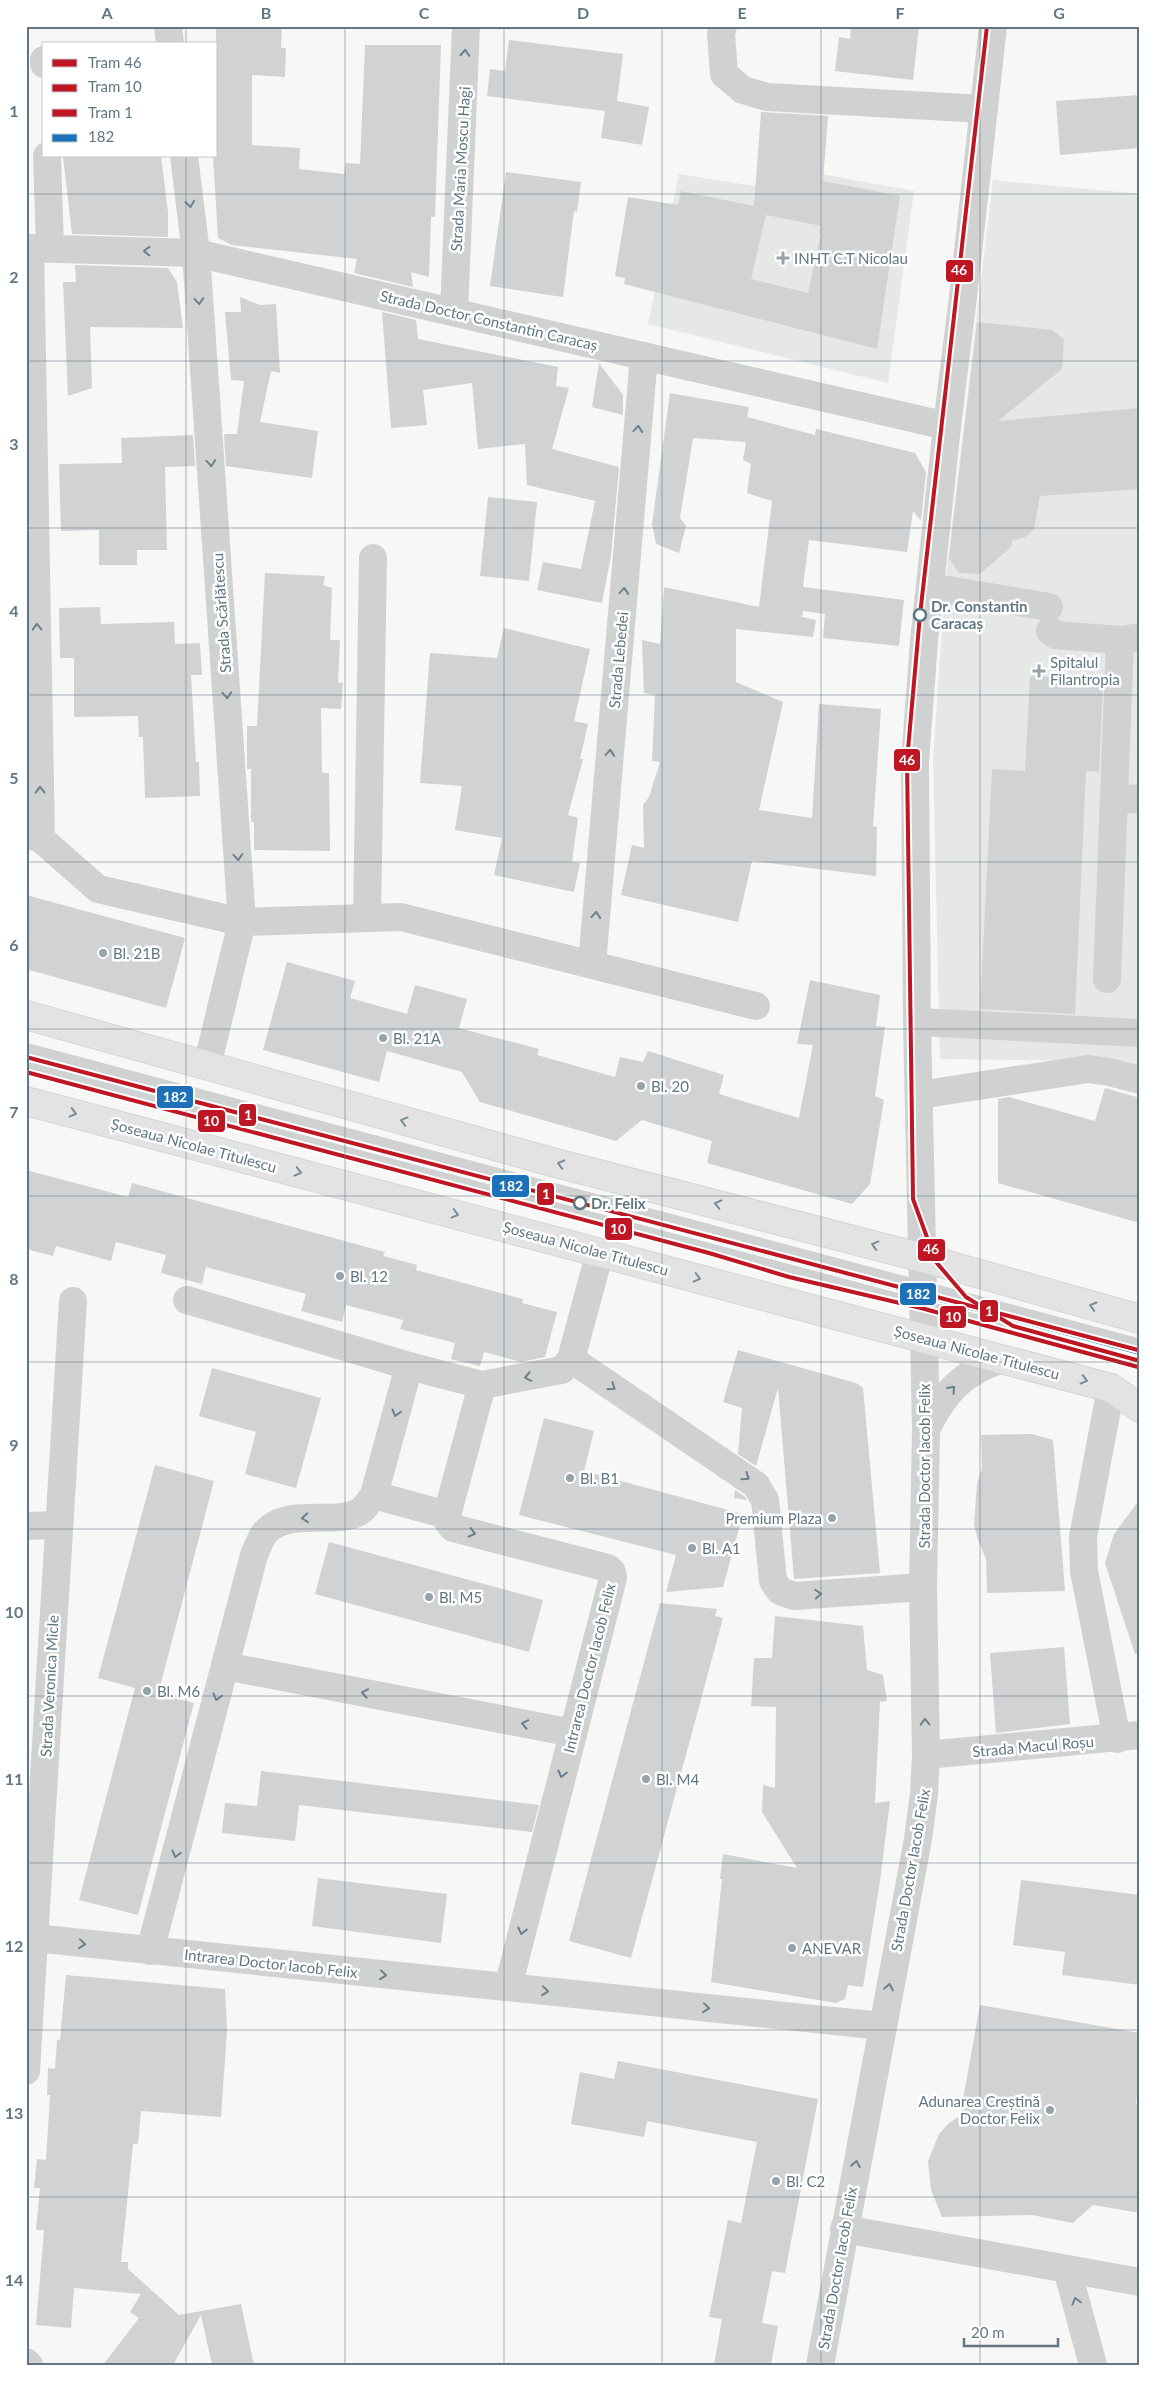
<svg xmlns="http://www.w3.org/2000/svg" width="1166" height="2391" font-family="Lato,sans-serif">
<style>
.built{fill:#e5e8e7}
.building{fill:#d0d2d3;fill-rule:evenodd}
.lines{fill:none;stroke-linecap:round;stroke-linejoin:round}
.major-casing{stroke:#d4d5d5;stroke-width:30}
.minor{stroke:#d0d1d1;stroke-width:28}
.major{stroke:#e3e3e3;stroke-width:28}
.bus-1-casing{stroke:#fff;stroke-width:8}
.bus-1{stroke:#1d71b8;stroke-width:4}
.tram-1-casing{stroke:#fff;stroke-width:8}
.tram-2-casing{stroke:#fff;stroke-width:8}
.tram-3-casing{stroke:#fff;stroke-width:8}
.tram-1{stroke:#be1622;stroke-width:4}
.tram-2{stroke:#be1622;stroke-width:4}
.tram-3{stroke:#be1622;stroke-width:4}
.oneway{stroke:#6b808b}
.oneway2{stroke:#7a8d96}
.grid{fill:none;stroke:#607783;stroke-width:1;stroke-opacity:0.55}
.poi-dot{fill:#95a4ab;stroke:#fff;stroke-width:2}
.stop-dot{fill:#fff;stroke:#607783;stroke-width:2.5}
.labels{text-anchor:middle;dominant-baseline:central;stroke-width:5;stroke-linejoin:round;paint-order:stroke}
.street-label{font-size:15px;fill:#607783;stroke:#fff}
.poi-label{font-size:15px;fill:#607783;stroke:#fff;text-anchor:start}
.stop-label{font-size:15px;font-weight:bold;fill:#607783;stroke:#fff;text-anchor:start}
.line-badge{stroke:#fff;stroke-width:2}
.badge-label{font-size:14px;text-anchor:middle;font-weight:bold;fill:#fff}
.neatline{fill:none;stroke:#607783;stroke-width:2}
.grid-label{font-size:16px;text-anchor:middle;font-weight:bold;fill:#607783}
</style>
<rect width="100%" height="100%" fill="#f7f7f6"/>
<g class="built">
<polygon points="783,167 914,191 888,383 648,324 679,174 754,186"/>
<polygon points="993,180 1140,194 1140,1070 1106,1061 940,1059 933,760 945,583"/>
</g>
<g class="building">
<polygon points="216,26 282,26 281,48 286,48 285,77 252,75 252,145 300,148 299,169 344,174 346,163 360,164 365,45 441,45 435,217 431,217 429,277 411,272 413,287 354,273 357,259 232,245 218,238 213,156 216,156"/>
<polygon points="851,26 919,26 913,80 835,71 839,37 850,39"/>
<polygon points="509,40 623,54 617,101 649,107 642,145 601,138 605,111 487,96 490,69 505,71"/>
<polygon points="1140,95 1140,148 1060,155 1056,101"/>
<path d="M 761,112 L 828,116 L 823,181 L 900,196 L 877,349 L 624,284 L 625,278 L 615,276 L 628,197 L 678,205 L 681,191 L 754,206 ZM 766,215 L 821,226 L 819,234 L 821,234 L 808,293 L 751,279 Z"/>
<polygon points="63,156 161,156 168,212 168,237 72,234"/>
<polygon points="506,172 581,182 577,212 574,211 563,297 490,286"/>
<polygon points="75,265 168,268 177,282 183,328 90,327 92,388 68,396 63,282 76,282"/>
<polygon points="240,297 260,305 276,304 280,373 271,371 260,422 318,431 312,478 226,466 224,434 237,434 244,381 231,380 225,312 241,312"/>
<polygon points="382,312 416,320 418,339 558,367 556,386 569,388 552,449 619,467 611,556 602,603 537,590 543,562 581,569 595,501 527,485 525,444 478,449 472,383 423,390 427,425 391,428"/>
<polygon points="977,322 1052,330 1064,339 1062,369 998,421 1140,408 1140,489 1040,496 1034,529 1026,537 1012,541 1011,547 980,574 959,573 949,558"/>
<polygon points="599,363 623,395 623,415 592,407"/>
<polygon points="670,393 749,407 747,417 815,435 816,429 915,453 926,472 921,521 913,511 907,552 809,540 803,587 904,600 899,646 823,638 825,614 803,611 802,617 816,620 813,637 736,629 736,682 783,702 759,810 812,818 819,704 881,709 873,826 877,827 876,876 752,861 738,922 621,895 632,845 644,848 643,805 649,797 660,762 652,761 655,695 644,693 642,640 660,644 664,587 759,607 772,501 747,493 751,464 743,460 746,442 693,438 680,518 686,526 679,553 656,544 652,524"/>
<polygon points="193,435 195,466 165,467 167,550 137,550 137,565 99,565 99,530 61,531 59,464 122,463 121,438"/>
<polygon points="488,497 537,502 529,581 480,576"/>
<polygon points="265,573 325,576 323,585 332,588 330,640 340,640 338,682 343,683 341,709 321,708 322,773 329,773 330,851 254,850 254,822 251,822 251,769 247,769 247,726 257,726"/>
<polygon points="100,607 101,624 174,622 175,644 200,643 202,675 191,675 196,762 199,762 200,796 145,798 143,737 139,737 138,716 74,717 74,658 60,658 59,608"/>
<polygon points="504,628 590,649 574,721 588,724 580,759 583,759 568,815 578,818 572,862 580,863 574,892 494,875 502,838 455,830 462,786 420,783 430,653 497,658"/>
<polygon points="1030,676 1103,680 1099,772 1086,771 1075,1014 980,1009 992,769 1025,771"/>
<polygon points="26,895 185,938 166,1008 26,969"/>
<polygon points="287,962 355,981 350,998 407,1014 415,985 467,999 459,1028 539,1049 537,1055 615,1077 620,1057 643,1062 648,1051 724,1075 719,1094 799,1118 813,1045 797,1044 810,980 880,995 876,1026 885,1027 875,1096 884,1100 870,1184 852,1204 707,1163 712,1141 642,1120 616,1141 480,1102 462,1072 387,1051 379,1082 263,1050"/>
<polygon points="1105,1088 1140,1098 1140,1223 998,1183 998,1099 1009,1097 1095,1121"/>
<polygon points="26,1170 128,1197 132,1183 385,1252 383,1256 417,1265 416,1270 523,1299 522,1303 557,1312 545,1357 521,1362 484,1352 480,1366 451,1359 455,1343 400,1329 403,1320 346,1305 342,1322 301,1311 306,1294 206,1267 202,1284 161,1273 166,1255 116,1242 111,1261 56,1246 53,1256 26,1249"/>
<polygon points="738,1350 856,1383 863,1388 880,1573 794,1579 778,1388 756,1466 738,1454 742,1408 723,1402"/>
<polygon points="212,1368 321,1398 296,1488 245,1474 256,1432 199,1416"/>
<polygon points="544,1418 594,1431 584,1471 743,1514 723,1587 666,1592 676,1555 519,1515"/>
<polygon points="1032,1434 1053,1440 1065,1591 987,1593 986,1559 978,1540 974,1525 977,1484 982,1468 981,1435"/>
<polygon points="155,1465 214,1481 158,1694 194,1703 138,1915 79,1900 135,1688 98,1678"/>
<polygon points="735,1490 744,1496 747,1500 734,1498"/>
<polygon points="1140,1499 1140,1653 1135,1654 1105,1563 1114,1534"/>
<polygon points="329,1542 543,1600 529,1652 315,1594"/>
<polygon points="660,1603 717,1609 715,1616 723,1618 631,1958 569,1941"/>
<polygon points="775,1616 863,1626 867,1670 883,1675 887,1701 880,1702 875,1803 890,1801 880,1881 863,1987 848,1985 845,1999 836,2003 711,1982 722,1879 720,1879 723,1854 797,1868 762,1812 763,1785 775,1788 776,1707 751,1706 754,1658 772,1658"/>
<polygon points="1064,1647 1070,1724 996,1733 990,1653"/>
<polygon points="261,1771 539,1805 532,1832 299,1805 295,1841 222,1833 225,1803 257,1806"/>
<polygon points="318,1878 447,1894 441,1943 312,1926"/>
<polygon points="1021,1880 1140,1895 1140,1985 1062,1975 1065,1952 1013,1945"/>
<polygon points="66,1975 225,1989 227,2030 221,2117 141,2111 138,2144 133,2144 121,2262 128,2262 128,2269 179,2315 241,2304 254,2365 212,2365 201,2315 173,2365 103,2365 139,2318 130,2312 141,2294 74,2288 71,2328 36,2325 44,2230 36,2230 40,2188 34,2188 37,2159 46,2160 50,2095 47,2095 48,2068 55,2069 57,2040 60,2040"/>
<polygon points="980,2005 1140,2033 1140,2079 1136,2103 1140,2103 1140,2213 1093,2205 1073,2223 1032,2215 942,2217 931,2190 928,2161 939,2134 949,2123 960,2116"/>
<polygon points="618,2061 818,2099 785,2273 772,2271 762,2323 778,2326 771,2365 714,2365 722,2319 709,2317 728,2220 741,2223 757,2142 647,2121 644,2137 571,2124 580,2072 614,2079"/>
</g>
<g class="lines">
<g class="major-casing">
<g id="major">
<polyline points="26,1015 552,1162 923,1258 1140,1319"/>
<polyline points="26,1101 1111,1388 1140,1408"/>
</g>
</g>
<g class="minor">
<polyline points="168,26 170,44"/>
<polyline points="723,26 721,34 724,74 743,90 767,97 984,109"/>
<polyline points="44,60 44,64"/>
<polyline points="47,156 50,248"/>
<polyline points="184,156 196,253 242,922 207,1066"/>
<polyline points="26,248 196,253 947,426"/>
<polyline points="30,248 41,839"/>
<polyline points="454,312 466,26"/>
<polyline points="930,587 1049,607"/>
<polyline points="1050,631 1056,635 1120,640 1140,637"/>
<polyline points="1114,801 1140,798"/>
<polyline points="26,834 41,839 98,889 242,922 401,917 756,1006"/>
<polyline points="367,918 373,558"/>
<polyline points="592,964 644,356"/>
<polyline points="1107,979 1120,640"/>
<polyline points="917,1022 1140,1033"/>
<polyline points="26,1057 1140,1353"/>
<polyline points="919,1095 1088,1069 1109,1072 1140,1080"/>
<polyline points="187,1300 409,1366 482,1385"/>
<polyline points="571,1359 756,1485 765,1500 773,1581 780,1591 794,1596 923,1587"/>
<polyline points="1111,1388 1083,1537 1084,1571 1117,1739"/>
<path d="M 926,1430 C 944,1392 963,1372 1003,1359"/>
<polyline points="374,1495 447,1515"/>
<polyline points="26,1526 59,1525"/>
<polyline points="225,1666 573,1733"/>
<polyline points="926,1755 1140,1735"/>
<polyline points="34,1938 882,2026"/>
<path d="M 150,1951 L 254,1555 C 257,1548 260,1540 264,1534 C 286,1506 332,1526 359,1512 C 365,1509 370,1500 374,1495 L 409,1366"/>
<polyline points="508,1987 613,1578 612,1572 608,1568 453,1528 448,1522 447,1515 482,1385 556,1371 562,1370 571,1359 600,1252"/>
<polyline points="26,2071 73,1301"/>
<polyline points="844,2229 1140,2282"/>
<polyline points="1067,2269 1093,2365"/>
<polyline points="26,2362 29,2365"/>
<polyline points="820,2365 918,1839 924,1794 926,1755 923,1587 926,1430 917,1022 915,762 924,641 947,426 963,297 993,26"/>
</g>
<use href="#major" class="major"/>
<g class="bus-1-casing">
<polyline id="bus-1" points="26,1057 1140,1353"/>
</g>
<use href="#bus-1" class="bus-1"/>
<g class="tram-1-casing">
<polyline id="tram-1" points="987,26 920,615 907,761 913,1199 936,1262 966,1297 1013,1326 1140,1361"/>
</g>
<g class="tram-2-casing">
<polyline id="tram-2" points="26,1072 709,1253 789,1277 921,1308 1138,1367"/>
</g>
<g class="tram-3-casing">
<polyline id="tram-3" points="26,1057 1138,1350"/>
</g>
<use href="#tram-1" class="tram-1"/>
<use href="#tram-2" class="tram-2"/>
<use href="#tram-3" class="tram-3"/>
</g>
<defs><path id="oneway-chevron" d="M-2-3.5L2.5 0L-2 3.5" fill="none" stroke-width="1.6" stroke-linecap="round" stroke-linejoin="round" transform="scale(1.25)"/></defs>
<g class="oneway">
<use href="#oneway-chevron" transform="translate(465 53) rotate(-87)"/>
<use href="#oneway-chevron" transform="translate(190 204) rotate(83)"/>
<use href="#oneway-chevron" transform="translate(147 251) rotate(-178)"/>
<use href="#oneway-chevron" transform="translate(199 301) rotate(86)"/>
<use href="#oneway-chevron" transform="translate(638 429) rotate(-85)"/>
<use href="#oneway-chevron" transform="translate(211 463) rotate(86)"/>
<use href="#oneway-chevron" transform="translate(624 591) rotate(-85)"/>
<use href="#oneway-chevron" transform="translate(37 627) rotate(-91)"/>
<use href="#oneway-chevron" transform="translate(227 695) rotate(86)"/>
<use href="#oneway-chevron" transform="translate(610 753) rotate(-85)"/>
<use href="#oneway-chevron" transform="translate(40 790) rotate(-91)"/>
<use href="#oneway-chevron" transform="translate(238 857) rotate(86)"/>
<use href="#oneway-chevron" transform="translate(596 915) rotate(-85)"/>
<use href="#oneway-chevron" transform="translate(528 1377) rotate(169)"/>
<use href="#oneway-chevron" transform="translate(612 1387) rotate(34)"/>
<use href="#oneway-chevron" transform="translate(952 1389) rotate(-48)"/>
<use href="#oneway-chevron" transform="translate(396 1413) rotate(105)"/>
<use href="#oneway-chevron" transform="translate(746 1477) rotate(35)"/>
<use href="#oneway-chevron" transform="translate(305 1518) rotate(175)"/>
<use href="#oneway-chevron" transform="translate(472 1533) rotate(14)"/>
<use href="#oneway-chevron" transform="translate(818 1594) rotate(-4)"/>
<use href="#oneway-chevron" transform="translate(365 1693) rotate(-169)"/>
<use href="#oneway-chevron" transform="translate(217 1697) rotate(105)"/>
<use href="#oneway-chevron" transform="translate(925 1722) rotate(-91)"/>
<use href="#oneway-chevron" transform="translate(525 1724) rotate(-169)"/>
<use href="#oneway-chevron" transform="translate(562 1774) rotate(104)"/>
<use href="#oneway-chevron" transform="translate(176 1854) rotate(105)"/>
<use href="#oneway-chevron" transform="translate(522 1931) rotate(104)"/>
<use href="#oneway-chevron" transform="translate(82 1944) rotate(6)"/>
<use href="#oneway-chevron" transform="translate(383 1975) rotate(6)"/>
<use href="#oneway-chevron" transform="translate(889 1987) rotate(-79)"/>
<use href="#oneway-chevron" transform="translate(545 1991) rotate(6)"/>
<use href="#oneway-chevron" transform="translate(706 2008) rotate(6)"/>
<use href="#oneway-chevron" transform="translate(856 2164) rotate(-79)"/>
<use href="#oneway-chevron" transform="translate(1076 2301) rotate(-105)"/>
</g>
<g class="oneway2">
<use href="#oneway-chevron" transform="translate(73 1113) rotate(15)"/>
<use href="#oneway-chevron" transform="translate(404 1121) rotate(-165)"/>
<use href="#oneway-chevron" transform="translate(561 1164) rotate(-166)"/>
<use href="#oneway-chevron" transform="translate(298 1172) rotate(15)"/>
<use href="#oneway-chevron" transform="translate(718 1204) rotate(-166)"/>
<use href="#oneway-chevron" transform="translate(455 1214) rotate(15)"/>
<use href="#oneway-chevron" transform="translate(875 1245) rotate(-165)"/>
<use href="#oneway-chevron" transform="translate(697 1278) rotate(15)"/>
<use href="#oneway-chevron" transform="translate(1093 1306) rotate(-164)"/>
<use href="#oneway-chevron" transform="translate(1084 1380) rotate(15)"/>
</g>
<path class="grid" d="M 186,26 L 186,44M 345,26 L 345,2365M 504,26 L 504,2365M 662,26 L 662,2365M 821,26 L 821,2365M 980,26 L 980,2365M 186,156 L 186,2365M 26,194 L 1140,194M 26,361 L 1140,361M 26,528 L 1140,528M 26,695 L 1140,695M 26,862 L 1140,862M 26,1029 L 1140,1029M 26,1196 L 1140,1196M 26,1362 L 1140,1362M 26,1529 L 1140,1529M 26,1696 L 1140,1696M 26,1863 L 1140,1863M 26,2030 L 1140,2030M 26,2197 L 1140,2197"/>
<g class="poi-dot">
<path d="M780.5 250.5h5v5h5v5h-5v5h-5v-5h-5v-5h5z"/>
<path d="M1036.5 663.5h5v5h5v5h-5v5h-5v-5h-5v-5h5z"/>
<circle cx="103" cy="953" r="5"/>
<circle cx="383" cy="1038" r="5"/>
<circle cx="641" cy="1086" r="5"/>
<circle cx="340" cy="1276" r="5"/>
<circle cx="570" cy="1478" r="5"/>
<circle cx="832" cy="1518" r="5"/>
<circle cx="692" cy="1548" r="5"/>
<circle cx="429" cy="1597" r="5"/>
<circle cx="147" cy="1691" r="5"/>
<circle cx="646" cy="1779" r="5"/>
<circle cx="792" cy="1948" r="5"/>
<circle cx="1050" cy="2110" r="5"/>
<circle cx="776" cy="2181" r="5"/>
</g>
<g class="stop-dot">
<circle cx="920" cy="615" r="6"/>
<circle cx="580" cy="1203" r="6"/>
</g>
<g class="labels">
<g class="street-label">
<text transform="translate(460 169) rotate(-87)">Strada Maria Moscu Hagi</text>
<text transform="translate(489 320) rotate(13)">Strada Doctor Constantin Caracaș</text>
<text transform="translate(221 613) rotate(-94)">Strada Scărlătescu</text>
<text transform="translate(618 660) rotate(-85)">Strada Lebedei</text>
<text transform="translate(194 1145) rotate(15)">Șoseaua Nicolae Titulescu</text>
<text transform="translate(586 1248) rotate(15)">Șoseaua Nicolae Titulescu</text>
<text transform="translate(977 1352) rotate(15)">Șoseaua Nicolae Titulescu</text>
<text transform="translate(924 1466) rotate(-90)">Strada Doctor Iacob Felix</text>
<text transform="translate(589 1668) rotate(-76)">Intrarea Doctor Iacob Felix</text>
<text transform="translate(49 1686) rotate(-87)">Strada Veronica Micle</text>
<text transform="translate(1033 1746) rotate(-5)">Strada Macul Roșu</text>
<text transform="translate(910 1870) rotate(-80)">Strada Doctor Iacob Felix</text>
<text transform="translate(271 1963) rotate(6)">Intrarea Doctor Iacob Felix</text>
<text transform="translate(837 2268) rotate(-80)">Strada Doctor Iacob Felix</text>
</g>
<g class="poi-label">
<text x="794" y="258">INHT C.T Nicolau</text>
<text x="1050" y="662">Spitalul<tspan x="1050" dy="17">Filantropia</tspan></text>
<text x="113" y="953">Bl. 21B</text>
<text x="393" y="1038">Bl. 21A</text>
<text x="651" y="1086">Bl. 20</text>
<text x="350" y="1276">Bl. 12</text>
<text x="580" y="1478">Bl. B1</text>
<text x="822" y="1518" text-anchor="end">Premium Plaza</text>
<text x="702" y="1548">Bl. A1</text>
<text x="439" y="1597">Bl. M5</text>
<text x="157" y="1691">Bl. M6</text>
<text x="656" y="1779">Bl. M4</text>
<text x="802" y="1948">ANEVAR</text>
<text x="1040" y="2101" text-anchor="end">Adunarea Creștină<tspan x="1040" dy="17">Doctor Felix</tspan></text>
<text x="786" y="2181">Bl. C2</text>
</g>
<g class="stop-label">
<text x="931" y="606">Dr. Constantin<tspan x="931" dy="17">Caracaș</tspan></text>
<text x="591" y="1203">Dr. Felix</text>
</g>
</g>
<g class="line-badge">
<rect x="945" y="259" width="29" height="24" rx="5" fill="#be1622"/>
<rect x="893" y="748" width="28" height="24" rx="5" fill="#be1622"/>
<rect x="156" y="1085" width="38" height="24" rx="5" fill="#1d71b8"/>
<rect x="238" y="1103" width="19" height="24" rx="5" fill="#be1622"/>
<rect x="197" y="1109" width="29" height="24" rx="5" fill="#be1622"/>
<rect x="491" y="1174" width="39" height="24" rx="5" fill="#1d71b8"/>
<rect x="536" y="1182" width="19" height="24" rx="5" fill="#be1622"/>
<rect x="604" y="1217" width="29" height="24" rx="5" fill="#be1622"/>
<rect x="917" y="1238" width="29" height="24" rx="5" fill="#be1622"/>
<rect x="899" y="1282" width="38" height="24" rx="5" fill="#1d71b8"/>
<rect x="979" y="1299" width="20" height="24" rx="5" fill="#be1622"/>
<rect x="939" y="1305" width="28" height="24" rx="5" fill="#be1622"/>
</g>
<g class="badge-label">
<text x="959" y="275">46</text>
<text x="907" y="765">46</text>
<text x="175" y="1102">182</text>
<text x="248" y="1120">1</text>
<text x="211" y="1126">10</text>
<text x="511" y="1191">182</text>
<text x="546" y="1199">1</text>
<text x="618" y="1234">10</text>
<text x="931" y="1254">46</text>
<text x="918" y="1299">182</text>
<text x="989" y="1316">1</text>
<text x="953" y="1322">10</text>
</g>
<rect width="1166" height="2391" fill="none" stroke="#ffffff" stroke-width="55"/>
<rect x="42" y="42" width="175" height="115" fill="#ffffff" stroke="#bfc9cd"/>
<rect x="52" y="59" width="25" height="8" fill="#be1622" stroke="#bfc9cd"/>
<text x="88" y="68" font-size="15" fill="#607783">Tram 46</text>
<rect x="52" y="84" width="25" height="8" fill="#be1622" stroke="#bfc9cd"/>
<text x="88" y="92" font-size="15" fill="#607783">Tram 10</text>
<rect x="52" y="109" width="25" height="8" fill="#be1622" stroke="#bfc9cd"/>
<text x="88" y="118" font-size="15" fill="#607783">Tram 1</text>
<rect x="52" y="134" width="25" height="8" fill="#1d71b8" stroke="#bfc9cd"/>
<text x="88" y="142" font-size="15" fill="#607783">182</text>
<path d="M964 2338v8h94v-8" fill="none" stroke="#607783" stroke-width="2.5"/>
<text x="971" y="2338" font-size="15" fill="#607783" stroke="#ffffff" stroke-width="4" paint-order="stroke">20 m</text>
<rect x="28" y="28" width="1110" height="2336" class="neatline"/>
<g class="grid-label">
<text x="107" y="19">A</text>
<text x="266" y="19">B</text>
<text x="424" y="19">C</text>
<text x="583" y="19">D</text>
<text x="742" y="19">E</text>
<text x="900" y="19">F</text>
<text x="1059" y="19">G</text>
<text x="14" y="117">1</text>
<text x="14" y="283">2</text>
<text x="14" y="450">3</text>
<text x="14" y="617">4</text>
<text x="14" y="784">5</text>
<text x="14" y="951">6</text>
<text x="14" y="1118">7</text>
<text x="14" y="1285">8</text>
<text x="14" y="1451">9</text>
<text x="14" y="1618">10</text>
<text x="14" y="1785">11</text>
<text x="14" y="1952">12</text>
<text x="14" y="2119">13</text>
<text x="14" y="2286">14</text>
</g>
</svg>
